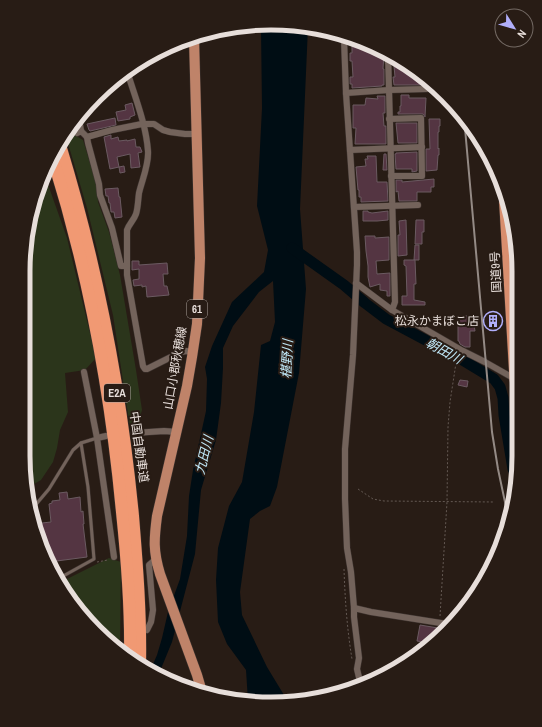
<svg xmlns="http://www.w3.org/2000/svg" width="542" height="727" font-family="'Archivo Narrow','Noto Sans JP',sans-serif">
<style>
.green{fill:#2b351b}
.water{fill:#000d14}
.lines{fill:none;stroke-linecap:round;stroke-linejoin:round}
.river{stroke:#000d14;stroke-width:11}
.building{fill:#543542;stroke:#6b5a61}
.service-casing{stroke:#403632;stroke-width:4}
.minor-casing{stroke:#403632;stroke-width:7}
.primary-casing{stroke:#403632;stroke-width:11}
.trunk-casing{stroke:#403632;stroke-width:12}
.motorway-casing{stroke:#403632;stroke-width:13}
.path{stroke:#645953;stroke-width:1;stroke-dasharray:2 2;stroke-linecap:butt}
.service{stroke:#73635b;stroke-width:3}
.minor{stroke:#73635b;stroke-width:6}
.primary{stroke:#bf8369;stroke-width:10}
.trunk{stroke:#d88e6e;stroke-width:11}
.motorway{stroke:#f19973;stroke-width:12}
.rail{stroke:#948a85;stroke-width:2}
.labels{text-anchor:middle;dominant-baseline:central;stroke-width:4;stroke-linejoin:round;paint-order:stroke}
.shield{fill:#281c15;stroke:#aea49f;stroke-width:1}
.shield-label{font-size:11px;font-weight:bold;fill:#e7deda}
.street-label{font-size:12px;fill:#e7deda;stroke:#281c15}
.poi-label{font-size:12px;fill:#e7deda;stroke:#281c15;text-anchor:end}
.water-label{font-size:13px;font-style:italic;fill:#c2eafa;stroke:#281c15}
.rim{fill:none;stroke:#e7deda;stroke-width:5}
</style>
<rect width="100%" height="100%" fill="#281c15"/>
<g class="green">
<polygon points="76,122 76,136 83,140 97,186 98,202 109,232 120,275 136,370 142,410 138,423 130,427 113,315 87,208 65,133"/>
<polygon points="45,176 67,238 96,358 85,370 65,373 68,412 60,430 57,448 53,462 41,480 27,488 23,456 24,255 31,207"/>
<polygon points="109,558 121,562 120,651 107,642 59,583"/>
</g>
<polygon class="water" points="304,25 308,27 300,209 306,289 299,373 277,487 270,506 260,511 250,519 240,592 242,615 267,667 284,695 291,703 287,703 248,701 246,670 227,644 218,622 216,580 218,548 229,506 242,482 254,412 261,345 270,341 275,322 273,281 259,292 233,326 223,348 223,368 221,403 216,440 201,490 195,554 172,642 158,676 150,671 157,655 162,638 168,612 180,579 187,536 189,496 193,470 206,411 207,379 205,367 212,346 232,302 264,272 268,250 257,206 262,108 261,28"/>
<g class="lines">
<polyline class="river" points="292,248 344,285 365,303 386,319 461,359 494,379 500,387 503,398 504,415 513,469 517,479"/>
</g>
<g class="building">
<polygon points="352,43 357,43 370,48 370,50 376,50 384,52 383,69 384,69 384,85 382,85 382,86 352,88 352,84 350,84 350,77 353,77 352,61 350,61 350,53 352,53"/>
<polygon points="404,64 410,69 428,85 394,85 393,77 395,77 394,66 401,65"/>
<polygon points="401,95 409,95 409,98 426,98 425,117 423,114 398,114 398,112 400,112 400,106 401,106"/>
<polygon points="377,96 385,96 385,113 383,113 384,126 386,126 386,144 355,144 356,128 353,128 353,105 365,105 366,98 378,99"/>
<polygon points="132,103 135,115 130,117 130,119 118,121 116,112 126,110 125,105"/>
<polygon points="115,118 116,125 90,131 89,130 87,124"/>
<polygon points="429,119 440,119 440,126 439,126 439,132 438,132 438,149 439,148 439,155 438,155 437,170 426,171 426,149 430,149"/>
<polygon points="396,123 417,123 417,143 398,143"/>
<polygon points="111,135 111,139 118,137 119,141 127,140 127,141 135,139 136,147 140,147 142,152 138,153 140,167 131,168 130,154 117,157 119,167 110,169 104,137"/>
<polygon points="417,152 417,171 412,172 412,169 396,169 395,154 396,154 396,153"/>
<polygon points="384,154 386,154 387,170 383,170"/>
<polygon points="367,156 376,156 377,182 387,182 388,201 361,202 361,197 359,197 359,190 358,190 356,167 366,166 365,159 368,159"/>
<polygon points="124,166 125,172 120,173 119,167"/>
<polygon points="434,179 434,187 431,187 431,192 417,192 417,201 399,201 398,191 396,192 396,180 402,180 402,182"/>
<polygon points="118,188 119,197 120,197 122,217 115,218 114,212 111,212 110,203 109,203 108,196 106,196 105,189"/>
<polygon points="363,211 368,211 368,212 372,213 388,211 388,220 377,221 363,221"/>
<polygon points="406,220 407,255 398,256 398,235 400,235 399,221"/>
<polygon points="416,220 424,220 424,232 422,232 422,244 415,244"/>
<polygon points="365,236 375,236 375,238 389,237 389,260 376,261 377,274 390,273 390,296 387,296 387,291 380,290 380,284 370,287 368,277 368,266 366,251"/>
<polygon points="415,245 419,245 419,260 414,260"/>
<polygon points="404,260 415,260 416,284 414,284 414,300 425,302 425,305 402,305 402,296 407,296 406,266 404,265"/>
<polygon points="132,261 139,261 139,265 167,263 168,274 163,274 164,286 167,286 169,295 147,297 146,286 142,287 142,285 134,286 133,280 139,279 139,269 132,270"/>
<polygon points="459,316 470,316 471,325 474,325 475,331 470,331 470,347 465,347 460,344 459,341 458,341 458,325 459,325"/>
<polygon points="488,316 499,316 497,325 495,326 494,330 489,330"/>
<polygon points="460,380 468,381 467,387 458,385"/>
<polygon points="67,492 68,499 80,497 81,512 83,511 84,524 83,524 87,557 49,562 33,524 51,522 49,504 52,503 52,501 60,500 59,493"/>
<polygon points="420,625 438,628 437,636 430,643 417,641"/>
</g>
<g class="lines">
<g class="service-casing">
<g id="service">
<polyline points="30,511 38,502 49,489 73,450 81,443 97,438"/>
<polyline points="56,580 94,559 88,487 81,443"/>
</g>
</g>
<g class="minor-casing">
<g id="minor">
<polyline points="344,39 346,93 357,252 357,265 353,355 345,449 345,499 347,548 351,572 354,608 354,617 359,658 357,669 361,686"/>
<polyline points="388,54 395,302 392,310"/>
<polyline points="388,62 401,61"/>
<path d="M 127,71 C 135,97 146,124 148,151 C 149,165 142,180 139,193 C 138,200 138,208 136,214 C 134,220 129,224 127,230 L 127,275 L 143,366 L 145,369 L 147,369 L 181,352 L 186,351 L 193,352"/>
<polyline points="346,93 389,90 426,89"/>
<polyline points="79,118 81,131"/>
<polyline points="389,119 421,118 422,176 391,176"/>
<polyline points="77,133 81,131 87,137 112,130 142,124 154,124 163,130 170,132 185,134 197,134"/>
<polyline points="87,137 88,143 99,184 100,195 112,228 121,266 127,266"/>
<polyline points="350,150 422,147"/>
<polyline points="354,207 418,205"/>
<polyline points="356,283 392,310 463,351 485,362 515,379"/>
<polyline points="84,372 97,438"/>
<polyline points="134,433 164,431 177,432"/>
<polyline points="106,436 97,438 114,557"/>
<polyline points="354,608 371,612 447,624"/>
<polyline points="147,630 151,622 153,610 149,565 156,559"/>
</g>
</g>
<g class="primary-casing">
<path id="primary" d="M 194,38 L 200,258 L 197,324 L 192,357 L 187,386 L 157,516 C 154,539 153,551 160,574 L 197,675 L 202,692"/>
</g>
<g class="trunk-casing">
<polyline id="trunk" points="504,191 515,379 518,398"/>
</g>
<g class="motorway-casing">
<g id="motorway">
<path d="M 60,145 C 97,266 121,390 133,516 C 137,565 141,615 140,664"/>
<path d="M 53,159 C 89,274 111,393 122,512 C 127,560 131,609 130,658"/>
</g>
</g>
<g class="path">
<polyline points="358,489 373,499 384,501 494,502"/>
<polyline points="97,562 108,560"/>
<path d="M 344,569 C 345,599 347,629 352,659"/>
<polyline points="440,616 447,502 448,427 450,402 456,363 460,357"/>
</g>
<use href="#service" class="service"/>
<use href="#minor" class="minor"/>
<use href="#primary" class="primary"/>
<use href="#trunk" class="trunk"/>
<use href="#motorway" class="motorway"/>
<polyline class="rail" points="464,117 492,432 498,469 509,521"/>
</g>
<defs>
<g id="building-ring" transform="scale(1)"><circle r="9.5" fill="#281c15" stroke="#b0aefa" stroke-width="1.5"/><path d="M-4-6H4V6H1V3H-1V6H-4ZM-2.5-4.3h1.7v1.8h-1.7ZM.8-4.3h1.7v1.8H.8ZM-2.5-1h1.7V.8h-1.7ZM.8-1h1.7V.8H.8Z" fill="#b0aefa"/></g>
</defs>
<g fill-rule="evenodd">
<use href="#building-ring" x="493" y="321"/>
</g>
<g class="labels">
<g class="shield">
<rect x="187" y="300" width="20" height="18" rx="3"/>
<rect x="104" y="384" width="26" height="18" rx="3"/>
</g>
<g class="shield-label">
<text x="197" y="309">61</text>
<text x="117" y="393">E2A</text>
</g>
<g class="street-label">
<text transform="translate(496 272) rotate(-93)">国道9号</text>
<text transform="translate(175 368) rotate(-80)">山口小郡秋穂線</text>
<text transform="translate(139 447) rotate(82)">中国自動車道</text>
</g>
<g class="poi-label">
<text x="479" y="321">松永かまぼこ店</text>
</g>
<g class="water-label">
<text transform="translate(444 351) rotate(29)">朝田川</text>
<text transform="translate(287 359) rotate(-87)">椹野川</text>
<text transform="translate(204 455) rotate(-76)">九田川</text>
</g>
</g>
<path d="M0 0H542V727H0ZM271 30H271A241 241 0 0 1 512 271V456A241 241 0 0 1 271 697H271A241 241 0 0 1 30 456V271A241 241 0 0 1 271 30Z" fill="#281c15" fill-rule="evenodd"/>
<path class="rim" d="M271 30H271A241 241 0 0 1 512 271V456A241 241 0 0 1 271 697H271A241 241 0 0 1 30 456V271A241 241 0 0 1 271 30Z"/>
<g transform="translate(514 28) rotate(127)"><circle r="19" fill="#281c15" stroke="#746a64"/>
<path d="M0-3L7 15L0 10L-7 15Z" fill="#b0aefa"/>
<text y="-6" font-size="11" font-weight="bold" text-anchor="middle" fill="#e7deda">N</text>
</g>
</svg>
